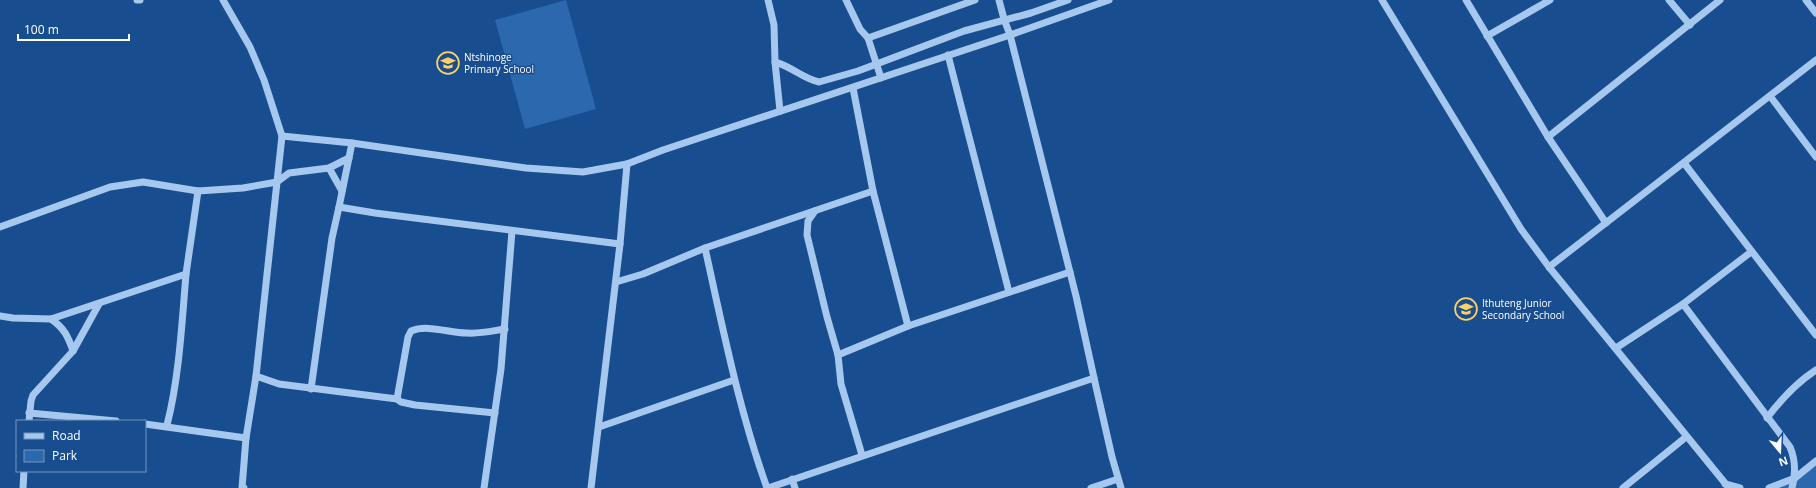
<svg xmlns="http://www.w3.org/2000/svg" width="1816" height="488" font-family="'Open Sans',sans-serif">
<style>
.green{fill:#2b68ae}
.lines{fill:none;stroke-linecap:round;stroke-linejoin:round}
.minor{stroke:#a6c8ef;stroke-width:7}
.labels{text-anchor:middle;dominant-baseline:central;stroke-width:3;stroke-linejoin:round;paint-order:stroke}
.poi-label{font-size:10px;fill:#fff;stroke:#184e8f;text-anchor:start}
</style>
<rect width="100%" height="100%" fill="#184e8f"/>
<g class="green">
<polygon points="566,0 596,109 525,129 495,20"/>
<polygon points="1816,461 1816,488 1769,488 1785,482"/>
</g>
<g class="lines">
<g class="minor">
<polyline points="137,0 140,0"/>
<polyline points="768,0 774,25 775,62 780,111"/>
<polyline points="846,0 860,29 868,38"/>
<polyline points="1382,0 1521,229 1549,267 1729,488"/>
<polyline points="1466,0 1548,137 1606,223"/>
<polyline points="1669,0 1690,25"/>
<polyline points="1806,0 1816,13"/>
<polyline points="1487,36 1550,0"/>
<polyline points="948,55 1009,292"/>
<path d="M 775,62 C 791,66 803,79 819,82 L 858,71 L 964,31 L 1031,13 L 1068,0"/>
<polyline points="881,78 868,38 975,0"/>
<polyline points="1770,96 1816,157"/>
<polyline points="282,136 352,143 526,168 583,172 627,164 663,150 1010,35 1109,0"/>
<polyline points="1548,137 1720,0"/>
<polyline points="352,143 339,207 375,213 620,244"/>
<polyline points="1684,163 1816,335"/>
<polyline points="329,168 342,191"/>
<polyline points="873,191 908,326"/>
<polyline points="815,211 808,221 807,235 827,317 838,355"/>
<polyline points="0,227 110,187 143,182 198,191 243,188 277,182 282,136 264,80 250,47 223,0"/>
<path d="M 705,248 C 723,329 739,410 767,488"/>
<polyline points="1549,267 1816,60"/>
<polyline points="616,282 643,274 705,248 873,191 853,88"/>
<path d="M 1683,304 L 1790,447 C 1796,461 1796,473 1792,488"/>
<polyline points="0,316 13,318 51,319 186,274 198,191"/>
<path d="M 51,319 C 64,328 68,336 73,351"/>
<polyline points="1616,348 1683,304 1751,252"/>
<polyline points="256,376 279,384 397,399"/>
<polyline points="1094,378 1112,457 1121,488"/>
<polyline points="311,389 332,238 339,207"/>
<polyline points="29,413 116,421"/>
<path d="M 495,413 L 415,405 L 401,402 L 397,399 L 408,337 L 411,331 C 428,324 449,333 467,333 C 480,334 492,331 505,329"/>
<path d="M 1767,418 C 1782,398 1796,383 1816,370"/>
<polyline points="29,421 31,401 33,395 73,351 99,304"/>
<polyline points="145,424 246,438"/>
<path d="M 167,425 C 179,379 182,322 186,274"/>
<polyline points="599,427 734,380"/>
<polyline points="862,455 841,384 838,355 908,326 1070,272"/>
<polyline points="792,479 795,488"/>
<polyline points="1725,484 1740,488"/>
<polyline points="23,488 24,471"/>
<polyline points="244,488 242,488 246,438 256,376 277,182 289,173 329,168 349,158"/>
<polyline points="484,488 501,369 512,231"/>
<polyline points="591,488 620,244 627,164"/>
<polyline points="768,488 1094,378 1076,296 1010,35 1004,19 999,0"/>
<polyline points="1091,488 1118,479"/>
<polyline points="1623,488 1686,437"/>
<polyline points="1769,488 1795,478 1816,461"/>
</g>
</g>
<defs>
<g id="school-ring" transform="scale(1.15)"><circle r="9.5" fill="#184e8f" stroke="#ffd164" stroke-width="1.5"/><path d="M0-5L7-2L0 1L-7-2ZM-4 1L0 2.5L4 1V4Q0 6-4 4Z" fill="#ffd164"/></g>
</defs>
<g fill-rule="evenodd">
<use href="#school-ring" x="448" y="63"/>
<use href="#school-ring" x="1466" y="309"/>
</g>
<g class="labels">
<g class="poi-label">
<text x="464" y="57">Ntshinoge<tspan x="464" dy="12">Primary School</tspan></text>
<text x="1482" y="303">Ithuteng Junior<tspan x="1482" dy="12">Secondary School</tspan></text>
</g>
</g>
<rect x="16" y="420" width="130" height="52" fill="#184e8f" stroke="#7495bc"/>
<rect x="24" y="433" width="20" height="6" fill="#a6c8ef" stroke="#7495bc"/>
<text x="52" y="440" font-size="12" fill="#ffffff">Road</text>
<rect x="24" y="450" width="20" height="12" fill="#2b68ae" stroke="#7495bc"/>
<text x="52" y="460" font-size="12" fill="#ffffff">Park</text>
<g transform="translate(1780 452) rotate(161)" stroke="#184e8f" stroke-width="3" paint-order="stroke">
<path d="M0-3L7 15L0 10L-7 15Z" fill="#ffffff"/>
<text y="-6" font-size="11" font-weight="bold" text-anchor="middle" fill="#ffffff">N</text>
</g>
<path d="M18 34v6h111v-6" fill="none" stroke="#ffffff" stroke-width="2"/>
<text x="24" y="34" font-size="12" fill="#ffffff" stroke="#184e8f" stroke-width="3" paint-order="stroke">100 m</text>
</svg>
